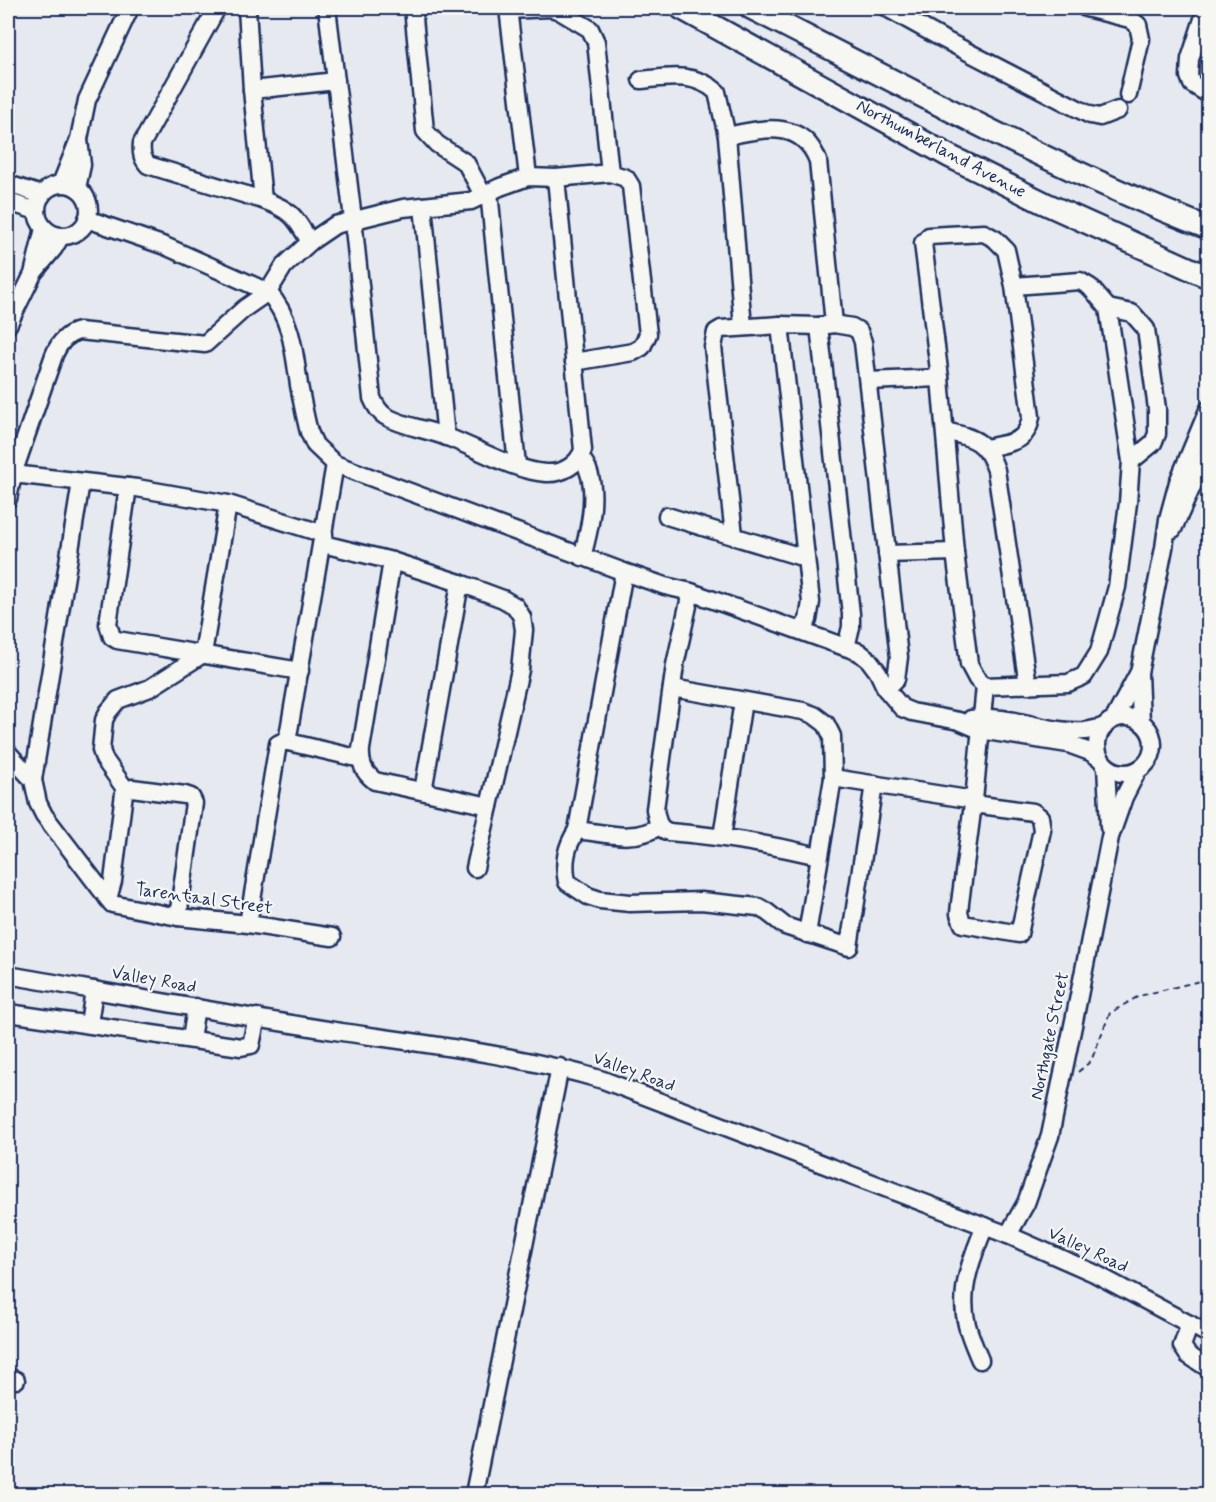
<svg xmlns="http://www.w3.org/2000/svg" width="1216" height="1502" font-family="Mynerve,sans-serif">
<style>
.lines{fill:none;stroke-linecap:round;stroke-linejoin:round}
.minor-casing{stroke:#1b2f5e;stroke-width:21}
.major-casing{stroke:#1b2f5e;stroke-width:26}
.path{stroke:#1b2f5e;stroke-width:2;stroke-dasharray:6 4.5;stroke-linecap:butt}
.minor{stroke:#f6f6f2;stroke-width:16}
.major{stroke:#f6f6f2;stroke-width:21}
.labels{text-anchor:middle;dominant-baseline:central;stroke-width:4.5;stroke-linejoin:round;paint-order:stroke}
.street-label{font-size:18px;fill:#1b2f5e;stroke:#f6f6f2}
</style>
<rect width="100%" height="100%" fill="#e6eaf0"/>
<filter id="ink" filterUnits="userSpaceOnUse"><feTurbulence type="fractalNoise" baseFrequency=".0167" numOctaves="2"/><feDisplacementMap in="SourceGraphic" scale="12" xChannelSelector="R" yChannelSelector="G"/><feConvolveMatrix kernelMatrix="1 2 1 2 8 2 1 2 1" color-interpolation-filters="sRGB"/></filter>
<g filter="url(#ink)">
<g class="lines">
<g class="minor-casing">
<g id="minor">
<path d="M 217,8 L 142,143 C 141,153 142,158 148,165 L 263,200"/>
<path d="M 247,8 L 252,90 L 263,200 C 291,210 295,216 310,242"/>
<path d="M 327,8 L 353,219 L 372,398 C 375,405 379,412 385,416 C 404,427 427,429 447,437 C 477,448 514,471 546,473 C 562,474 578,465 583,450 L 556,178"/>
<polyline points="413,8 425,131 437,144 466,163 483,195"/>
<polyline points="508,8 528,177"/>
<polyline points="887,8 941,38 1090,115 1100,117 1118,110"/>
<polyline points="1086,8 1130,19 1138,25 1141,39 1128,95"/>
<polyline points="508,10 550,8 558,10 590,29 596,42 610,173"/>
<polyline points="1208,17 1204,16 1190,59 1189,76 1192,84 1208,94"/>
<path d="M 641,80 C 669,77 695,72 717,92 L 727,136 L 743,327"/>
<polyline points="252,90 336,81"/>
<path d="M 727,136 C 762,129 802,118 818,161 L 834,324"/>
<polyline points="8,184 42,195"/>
<polyline points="61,184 79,139 87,100 130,8"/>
<circle cx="63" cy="210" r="26"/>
<polyline points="77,188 82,165 79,140"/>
<polyline points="489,192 517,465"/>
<polyline points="8,202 37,211"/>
<polyline points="423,206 446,437"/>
<path d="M 87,219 L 165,246 L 268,292 C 292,319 294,351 299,385 C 302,401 305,417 309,432 L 315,445 L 335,464 L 624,572 L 665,586 L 691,592 L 859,652 L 869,660 L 878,672 L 886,689 L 902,708 L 912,712 L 959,721 L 980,730 L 1068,744 L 1090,752 L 1101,759"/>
<polyline points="35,271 54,248 61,236"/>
<polyline points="1108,308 1132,313 1146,329 1157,409 1157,434 1153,443 1131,461"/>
<polyline points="8,325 33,274 44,228"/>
<polyline points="780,325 811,602 808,620 801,630"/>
<polyline points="819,326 851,614 851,627 846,647"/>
<polyline points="868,381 940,378"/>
<path d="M 945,431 C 974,438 986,440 996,470 L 1028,685"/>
<path d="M 987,448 C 1010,442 1027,444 1031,417 L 1014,286 L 1006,250 L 995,239 L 984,233 L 929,236 L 923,243 L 940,378 L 955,552 L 969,664 L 977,679 L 985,686 L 1068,683 L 1084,676 L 1099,652 L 1117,587 L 1128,503 L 1131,461 L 1108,308 L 1090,287 L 1080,281 L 1014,286"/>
<path d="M 580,457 C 583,461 587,465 588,470 C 598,495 589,532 582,557"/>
<polyline points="13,474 137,488 228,504 324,534"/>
<polyline points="128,487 108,624 112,637 117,640 300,671"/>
<path d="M 8,499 L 13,474 L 54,355 C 59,343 66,334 79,331 L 205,344 L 245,308 L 268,292 L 284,266 L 310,242 L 335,225 L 403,208 L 471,201 L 500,187 L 528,177 L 556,178 L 610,173 L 626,178 L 631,186 L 648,334 L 642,347 L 633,352 L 574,362"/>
<polyline points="667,516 805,558"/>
<polyline points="1173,529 1208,451"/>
<polyline points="734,535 713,347 716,332 721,329 780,325 819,326 834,324 852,327 859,331 863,342 899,657 896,679 886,689"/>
<polyline points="323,544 392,561 460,583 503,599 515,606 522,617 524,630 520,670 475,868"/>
<polyline points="887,554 955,552"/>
<path d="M 392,561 L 361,749 C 360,763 363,772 375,781 L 489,806"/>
<path d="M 691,592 L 675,665 L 655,809 C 657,820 658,829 669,832 C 720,836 769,844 819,856"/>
<polyline points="672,688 803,711 814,715 826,724 832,736 833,778 807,934"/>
<circle cx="1125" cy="745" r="28"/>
<path d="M 971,719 C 1010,713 1047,734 1085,731 C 1092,730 1098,728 1104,727"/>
<polyline points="1114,719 1138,674"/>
<polyline points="1141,722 1139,673 1164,548 1168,519 1178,482 1208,410"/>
<polyline points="287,742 335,464"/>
<polyline points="8,753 33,780 38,803 44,815 112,904 178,917 248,924 332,937"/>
<polyline points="1106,766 1109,827"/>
<polyline points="833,778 974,800"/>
<polyline points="33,780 81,482"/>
<polyline points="126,790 104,759 101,750 104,720 108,712 118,700 150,688 203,654 228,504"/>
<polyline points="423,791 460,583"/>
<polyline points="973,804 1033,812 1040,817 1042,830 1019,934 963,924 959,914 960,903 973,804 974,800 985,686"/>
<path d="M 659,826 C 635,843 605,833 577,830 C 566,847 563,862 567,882 L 588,896 L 600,900 L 630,903 L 701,901 L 758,907 L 767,912 L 785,926 L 849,947 L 874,784"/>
<polyline points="577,830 624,572"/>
<polyline points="722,837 743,701"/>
<polyline points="108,899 113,881 124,793 126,790 132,788 185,795 191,797 194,803 178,917"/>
<polyline points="248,924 278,744 284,741 361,759"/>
<path d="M 8,975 C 117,994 226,1014 335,1031 C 425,1044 516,1054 603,1080 L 1008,1235 L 1094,1273 L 1208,1334"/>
<polyline points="8,1011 9,1013 241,1047 251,1045 257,1017"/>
<polyline points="89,1024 94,990"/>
<polyline points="191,1039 196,1007"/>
<polyline points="1008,1235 1026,1203 1050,1136 1075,1016 1110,837 1124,797 1138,770"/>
<polyline points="1190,1324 1182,1346 1188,1355 1208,1368"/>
<path d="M 980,1360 C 975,1348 970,1337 967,1325 C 958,1291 972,1257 985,1226"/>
<polyline points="8,1377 16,1380"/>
<polyline points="474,1494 560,1067"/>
</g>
</g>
<g class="major-casing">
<g id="major">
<polyline points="681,8 949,156 1044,203 1208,277"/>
<path d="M 751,8 C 901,84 1051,167 1208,228"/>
</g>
</g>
<polyline class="path" points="1078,1072 1091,1061 1110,1013 1139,996 1208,979"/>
<use href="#minor" class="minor"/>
<use href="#major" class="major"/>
</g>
</g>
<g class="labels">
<g class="street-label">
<text transform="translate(941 149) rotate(28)">Northumberland Avenue</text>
<text transform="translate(204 899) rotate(8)">Tarentaal Street</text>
<text transform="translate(154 980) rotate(10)">Valley Road</text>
<text transform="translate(1050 1036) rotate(-78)">Northgate Street</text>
<text transform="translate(634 1072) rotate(20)">Valley Road</text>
<text transform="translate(1088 1250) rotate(25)">Valley Road</text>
</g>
</g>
<rect width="1216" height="1502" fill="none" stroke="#f6f6f2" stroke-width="30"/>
<rect x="15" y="15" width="1186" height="1472" fill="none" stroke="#1b2f5e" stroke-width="2" filter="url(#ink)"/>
</svg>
